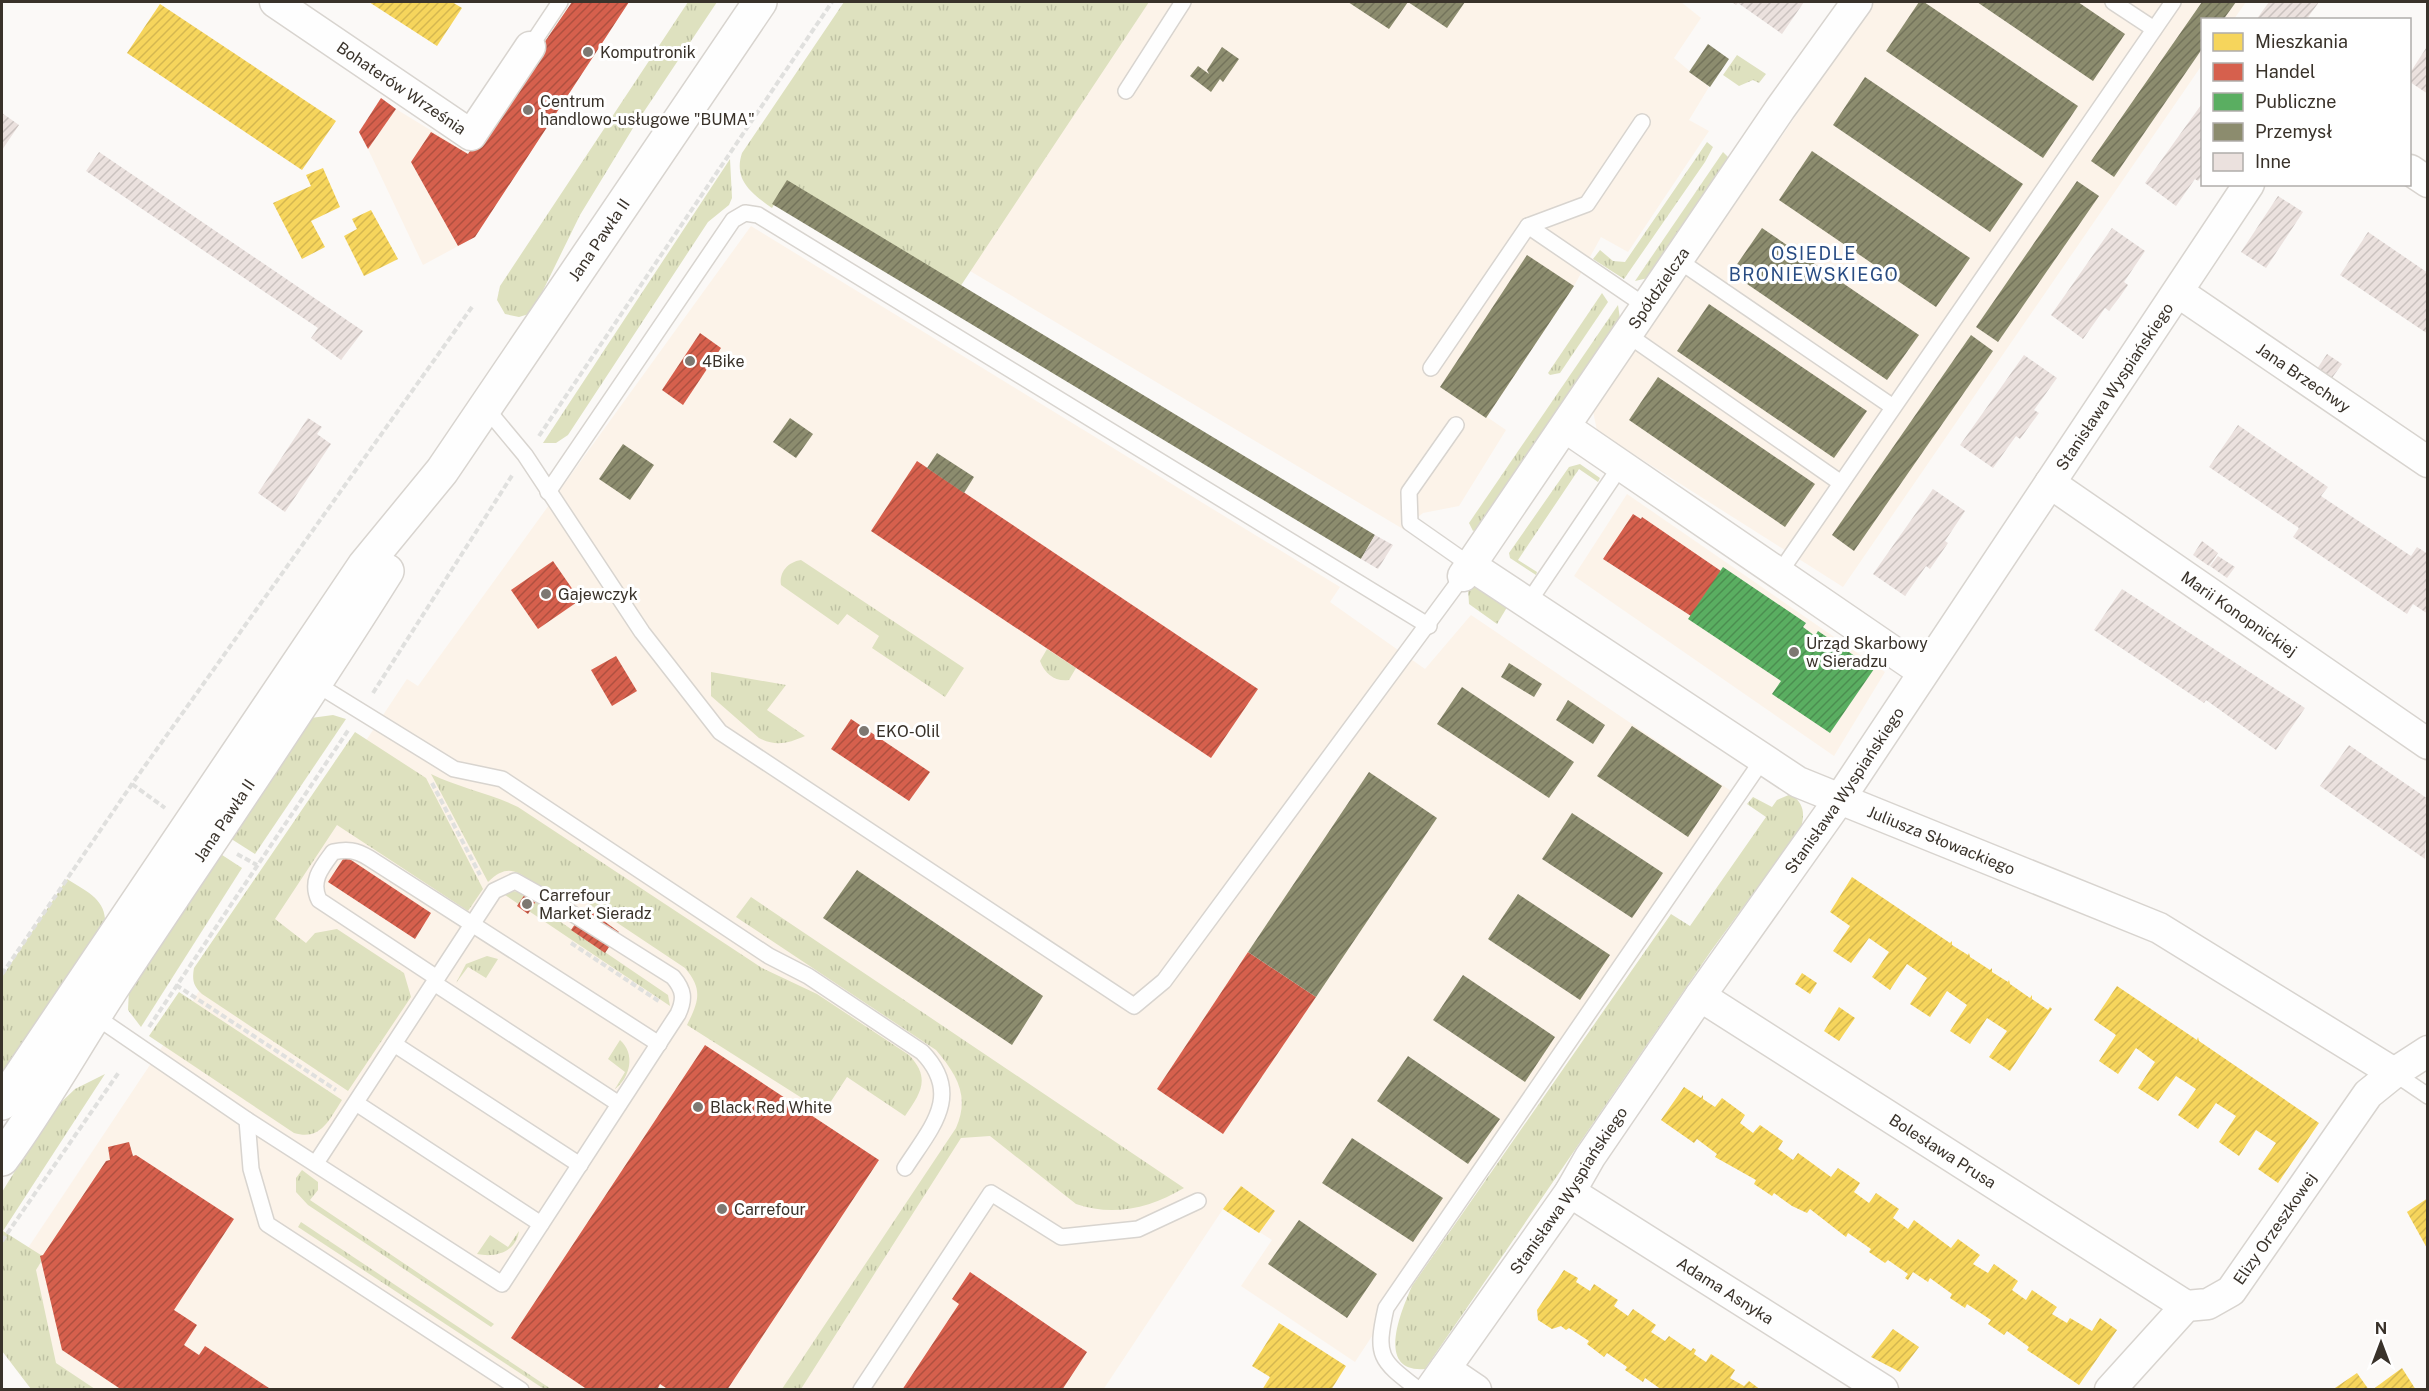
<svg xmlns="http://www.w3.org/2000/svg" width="2429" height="1391" font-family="'Public Sans',sans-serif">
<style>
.built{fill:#fcf3e9}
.grass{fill:url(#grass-tufts)}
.homes{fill:url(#homes-hatch)}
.shops{fill:url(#shops-hatch)}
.public{fill:url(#public-hatch)}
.industry{fill:url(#industry-hatch)}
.building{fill:url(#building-hatch)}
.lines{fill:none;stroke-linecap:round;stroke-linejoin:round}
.service-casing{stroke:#d8d4cf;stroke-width:18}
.minor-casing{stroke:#d8d4cf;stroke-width:33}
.secondary-casing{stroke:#d8d4cf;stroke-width:36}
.path{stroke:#e0e0de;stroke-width:4;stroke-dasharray:6 3;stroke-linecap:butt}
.service{stroke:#fefefe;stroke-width:15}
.minor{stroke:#fefefe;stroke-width:30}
.secondary{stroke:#fefefe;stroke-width:33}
.poi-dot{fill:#7d7872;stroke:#fff;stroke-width:2}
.labels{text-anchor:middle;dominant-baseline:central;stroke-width:6;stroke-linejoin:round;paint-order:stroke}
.poi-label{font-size:16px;fill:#39322a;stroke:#fff;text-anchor:start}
.street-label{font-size:16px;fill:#39322a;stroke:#fff}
.neighbourhood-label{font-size:18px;letter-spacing:1.5px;fill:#294c83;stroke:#fff}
</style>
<defs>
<pattern id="grass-tufts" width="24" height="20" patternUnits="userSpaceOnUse" patternTransform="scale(1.5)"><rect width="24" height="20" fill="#dee1bf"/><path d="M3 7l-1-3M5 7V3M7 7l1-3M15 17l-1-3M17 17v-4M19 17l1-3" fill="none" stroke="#bfc2a4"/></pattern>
<pattern id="homes-hatch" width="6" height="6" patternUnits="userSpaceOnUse" patternTransform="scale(1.5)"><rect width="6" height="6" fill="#f6d55c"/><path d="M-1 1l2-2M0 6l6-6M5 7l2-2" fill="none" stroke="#d4b750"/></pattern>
<pattern id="shops-hatch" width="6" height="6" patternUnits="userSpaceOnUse" patternTransform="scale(1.5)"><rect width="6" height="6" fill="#d6604d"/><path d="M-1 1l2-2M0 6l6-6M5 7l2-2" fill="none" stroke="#af5040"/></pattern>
<pattern id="public-hatch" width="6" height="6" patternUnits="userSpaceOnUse" patternTransform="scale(1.5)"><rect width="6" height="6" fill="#5aae61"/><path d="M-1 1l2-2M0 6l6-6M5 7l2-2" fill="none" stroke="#4b8e50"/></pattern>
<pattern id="industry-hatch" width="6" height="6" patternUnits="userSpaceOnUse" patternTransform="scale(1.5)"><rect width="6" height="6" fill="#8c8c6e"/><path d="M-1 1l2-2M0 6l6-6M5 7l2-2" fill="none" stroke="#73735b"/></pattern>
<pattern id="building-hatch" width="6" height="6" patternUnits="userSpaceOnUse" patternTransform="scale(1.5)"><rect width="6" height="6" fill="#ebe1de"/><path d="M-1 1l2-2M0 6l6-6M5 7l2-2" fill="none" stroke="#cac2bf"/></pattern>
</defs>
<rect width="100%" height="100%" fill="#fbf9f7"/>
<g class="built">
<polygon points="572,2 629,2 475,237 423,265 368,149 396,109 468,153"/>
<polygon points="1141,2 1681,2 1701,18 1674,58 1709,87 1689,120 1709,131 1628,252 1601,237 1574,286 1487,417 1506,430 1459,506 1423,513 1403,529 965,268"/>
<polygon points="1874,2 2246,2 2234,19 2202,20 2202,65 1843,587 1597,431 1593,411"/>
<polygon points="751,226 1340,587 1330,602 1425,669 1471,615 1731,791 1355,1362 1241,1286 1272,1240 1223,1209 1103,1390 95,1389 56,1364 16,1266 407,679 418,686"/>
<polygon points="1627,494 1885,672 1834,756 1574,576"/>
</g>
<g class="grass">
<polygon points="688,2 717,2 633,128 580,215 532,313 519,317 505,314 497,300 500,286"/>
<path d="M 844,2 L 1149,2 L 960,287 L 786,185 L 772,208 C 752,194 733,180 742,153 Z"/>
<polygon points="1737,55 1766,74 1759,83 1753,80 1739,86 1723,75"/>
<polygon points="1707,142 1713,147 1705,162 1624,279 1593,259 1600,250 1613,261 1625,262"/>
<polygon points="1723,152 1730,159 1648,278 1635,281"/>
<polygon points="730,159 732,198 729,205 708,222 568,435 556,443 543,443"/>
<polygon points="1602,293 1608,302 1560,373 1550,375 1548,373"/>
<polygon points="1618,305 1620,319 1479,528 1473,531 1469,523"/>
<polygon points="1580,464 1600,478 1598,482 1579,469 1518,560 1537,572 1536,575 1510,558 1509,553 1569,467"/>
<path d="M 801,560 L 964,668 L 945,697 L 872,648 L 879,636 L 847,614 L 838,625 L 781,585 C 779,572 788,562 801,560 Z"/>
<polygon points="1476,586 1509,604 1497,624 1469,604 1468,589"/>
<path d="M 1047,649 L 1076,668 L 1069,680 C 1055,682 1045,674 1040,661 Z"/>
<path d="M 711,672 L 786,685 L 767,710 L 805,736 C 789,743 776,747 759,738 L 711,696 Z"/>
<polygon points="333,715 346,719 255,854 225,835 311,718"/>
<path d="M 355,732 L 426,778 L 483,889 L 468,911 L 337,825 L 275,919 L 306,943 L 315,933 L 337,929 L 404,973 L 411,997 L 348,1091 L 202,994 C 193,986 192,980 194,968 Z"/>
<path d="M 431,774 C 459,788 490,793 518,807 L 762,968 L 817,994 L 909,1055 C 931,1078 921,1093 905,1116 L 847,1077 L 824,1112 L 687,1025 C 699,1001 703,989 685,968 L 571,892 C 564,892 557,892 551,891 C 525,884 515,855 488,882 Z"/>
<path d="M 1791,794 C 1804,804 1805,813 1801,828 L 1711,951 L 1425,1369 C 1374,1373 1402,1309 1412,1286 L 1671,914 L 1690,926 L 1766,817 L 1747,804 L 1753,797 L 1772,807 L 1777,800 Z"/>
<polygon points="216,851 242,868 141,1027 128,1010 129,989"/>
<path d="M 67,879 C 84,890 104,898 105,919 L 2,1079 L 2,977 Z"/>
<path d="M 509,891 C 524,890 537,900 546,912 L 668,995 L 670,1006 L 505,895 Z"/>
<path d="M 751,897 L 1184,1188 C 1150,1208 1114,1217 1076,1204 L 990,1136 L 961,1138 L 801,1389 L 782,1389 L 956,1128 C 970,1096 957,1075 936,1050 L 736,917 Z"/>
<polygon points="487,956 498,959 486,978 468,967 456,983 466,964"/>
<path d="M 179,992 L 342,1100 C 329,1120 321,1141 294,1133 L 149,1036 Z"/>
<path d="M 620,1040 C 636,1054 630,1078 615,1089 L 625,1072 L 608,1059 Z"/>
<polygon points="105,1074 3,1231 44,1257 36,1270 56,1363 95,1389 31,1389 2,1351 2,1192 52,1111 75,1089"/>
<polygon points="302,1170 318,1182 318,1190 310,1200 494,1324 491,1327 308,1205 296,1192 296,1178"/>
<polygon points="301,1222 551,1389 544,1389 298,1227"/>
<path d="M 519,1231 C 516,1252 496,1258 477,1254 L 490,1235 L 508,1247 Z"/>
</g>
<g class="homes">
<polygon points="369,2 452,2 462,8 437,46"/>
<polygon points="160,4 336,121 302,170 127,53"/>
<polygon points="323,168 340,207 311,221 325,247 302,259 273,203 311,186 306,175"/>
<polygon points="371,210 398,259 364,276 344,236 357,229 352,219"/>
<polygon points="1852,877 1950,943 1952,941 1952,945 1968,955 1969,953 1970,957 1990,970 1992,968 1992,972 2008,982 2009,980 2010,984 2030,998 2032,995 2032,999 2048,1010 2050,1007 2052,1009 2010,1071 1989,1057 2007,1031 1987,1018 1970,1044 1950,1031 1967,1005 1947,991 1930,1017 1910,1004 1927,978 1907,964 1890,990 1872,977 1889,952 1869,938 1851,963 1833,951 1850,926 1830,912"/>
<polygon points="1802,973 1817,983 1810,994 1795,984"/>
<polygon points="2117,986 2197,1040 2198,1037 2199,1041 2319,1123 2278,1183 2258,1169 2276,1143 2256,1130 2239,1156 2219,1142 2236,1116 2216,1103 2198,1129 2178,1115 2196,1089 2176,1076 2158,1101 2138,1088 2155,1062 2136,1048 2118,1074 2099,1061 2116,1035 2094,1020"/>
<polygon points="1839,1007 1855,1018 1839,1041 1824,1031"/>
<polygon points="1684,1087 1701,1098 1703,1095 1703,1099 1715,1107 1722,1098 1745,1115 1740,1123 1753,1133 1760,1125 1783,1141 1778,1149 1793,1160 1798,1153 1831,1177 1838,1168 1860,1183 1854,1192 1869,1203 1876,1193 1899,1209 1893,1218 1908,1229 1914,1220 1951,1248 1958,1239 1980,1255 1973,1264 1988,1273 1994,1264 2018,1281 2012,1290 2026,1300 2032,1290 2057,1307 2052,1314 2067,1323 2070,1318 2092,1331 2100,1318 2117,1330 2079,1385 2027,1350 2029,1347 2007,1331 2004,1335 1988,1324 1991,1320 1967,1304 1965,1308 1950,1298 1952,1294 1930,1278 1928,1282 1913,1272 1908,1280 1905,1278 1908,1274 1888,1260 1885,1263 1869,1252 1871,1249 1848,1233 1846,1237 1810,1209 1807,1213 1792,1206 1774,1193 1772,1196 1754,1184 1756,1180 1715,1157 1717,1154 1697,1139 1694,1143 1661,1120"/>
<polygon points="1241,1186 1275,1211 1259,1233 1223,1209"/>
<polygon points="2428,1198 2428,1250 2407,1212"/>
<polygon points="1564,1270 1578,1278 1576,1282 1590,1291 1594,1284 1618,1300 1614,1306 1628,1316 1633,1309 1656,1325 1651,1332 1665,1341 1669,1336 1691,1351 1693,1348 1696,1350 1694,1354 1706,1362 1711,1354 1735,1370 1730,1378 1744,1386 1749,1381 1761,1390 1662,1390 1645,1378 1643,1382 1625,1370 1627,1367 1607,1353 1604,1357 1587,1344 1589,1341 1569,1328 1566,1330 1561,1326 1552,1329 1538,1320 1537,1310"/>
<polygon points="1279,1323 1346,1366 1331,1390 1262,1390 1270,1377 1252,1366"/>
<polygon points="1893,1329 1919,1347 1900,1372 1871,1357"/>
<polygon points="2402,1368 2416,1390 2372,1390"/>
<polygon points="2357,1373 2369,1390 2332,1390"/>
</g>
<g class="shops">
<polygon points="572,2 629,2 475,237 458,246 411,162 431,132 468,154"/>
<polygon points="381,98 396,109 368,149 359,132"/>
<polygon points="700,333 721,348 683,405 662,390"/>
<polygon points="917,461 1258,689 1211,758 871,531"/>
<polygon points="1633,514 1641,519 1642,517 1721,571 1691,616 1603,559"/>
<polygon points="553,561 580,600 538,629 511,590"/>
<polygon points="616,656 637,691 612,706 591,670"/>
<polygon points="851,719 930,772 909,801 831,749"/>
<polygon points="345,856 431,913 415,939 328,882"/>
<polygon points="525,894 536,901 528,914 517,906"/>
<polygon points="586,908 619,932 605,953 571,930"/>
<polygon points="1248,952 1316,997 1223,1134 1157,1089"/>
<polygon points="705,1045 879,1160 727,1390 669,1390 660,1384 657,1390 588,1390 511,1338"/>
<polygon points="129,1142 133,1156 136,1155 234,1219 174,1310 197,1325 184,1345 199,1355 205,1346 272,1390 122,1390 62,1350 40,1256 43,1255 106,1161 110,1160 108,1147"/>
<polygon points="970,1272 1087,1352 1062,1390 902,1390 959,1304 952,1299"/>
</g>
<polygon class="public" points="1723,567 1806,623 1803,627 1815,636 1818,631 1874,669 1830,733 1772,694 1781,681 1688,619"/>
<g class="industry">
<polygon points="1348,2 1465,2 1447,28 1408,2 1389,29"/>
<polygon points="1919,2 1924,2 2078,106 2043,158 1886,51"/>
<polygon points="1977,2 2078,2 2125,34 2093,81"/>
<polygon points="2202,2 2236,2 2223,20 2202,20 2202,49 2114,177 2091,161"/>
<polygon points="1708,44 1729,59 1710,87 1689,72"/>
<polygon points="1222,47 1239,59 1223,82 1220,79 1211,92 1190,76 1198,66 1209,74 1207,70"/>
<polygon points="1865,77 2023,184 1990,232 1833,125"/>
<polygon points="1812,151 1970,258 1936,307 1779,200"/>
<polygon points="787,180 1375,535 1361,559 772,204"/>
<polygon points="2077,181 2099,196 1998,342 1976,327"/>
<polygon points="1762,228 1919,335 1887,380 1731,273"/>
<polygon points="1527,255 1574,286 1486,418 1440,387"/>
<polygon points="1709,304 1867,411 1834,458 1677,351"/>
<polygon points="1971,335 1993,351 1854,551 1832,535"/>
<polygon points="1658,377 1815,484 1785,527 1629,420"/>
<polygon points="790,418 813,434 796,458 773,442"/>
<polygon points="623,444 654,465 630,500 599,479"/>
<polygon points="937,453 974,477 964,493 927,468"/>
<polygon points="1509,663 1542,684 1534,697 1501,677"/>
<polygon points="1462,687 1574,762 1549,798 1437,724"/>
<polygon points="1568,700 1605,725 1593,744 1556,720"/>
<polygon points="1632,726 1722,786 1688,837 1597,776"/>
<polygon points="1369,772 1437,818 1316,997 1248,952"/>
<polygon points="1572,813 1663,873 1632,918 1542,859"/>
<polygon points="857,870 1043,996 1012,1045 823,918"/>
<polygon points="1518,894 1610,955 1580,1000 1488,939"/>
<polygon points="1463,975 1555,1037 1525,1082 1433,1020"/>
<polygon points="1408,1056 1500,1119 1468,1164 1377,1101"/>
<polygon points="1352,1138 1443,1198 1413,1242 1322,1183"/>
<polygon points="1299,1220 1377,1274 1347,1318 1268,1264"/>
</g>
<g class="building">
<polygon points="1732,2 1804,2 1782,34 1738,3 1736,5"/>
<polygon points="2269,2 2319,2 2306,20 2256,20"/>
<polygon points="2428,45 2428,94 2410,82 2410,73"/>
<polygon points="2201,105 2202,176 2198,181 2195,179 2176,206 2145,183"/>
<polygon points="2,113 19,125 2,150"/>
<polygon points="99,152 363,331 341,360 311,338 318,328 86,171"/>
<polygon points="2278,196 2303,212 2266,268 2241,252"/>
<polygon points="2112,228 2145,251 2124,282 2128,285 2119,298 2109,311 2105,308 2083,339 2051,315"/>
<polygon points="2368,232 2428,273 2428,334 2340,275"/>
<polygon points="2327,354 2342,364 2332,378 2317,369"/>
<polygon points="2024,355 2057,378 2034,410 2039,413 2020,439 2016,436 1993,468 1960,445"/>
<polygon points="308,418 322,427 317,434 331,444 285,512 258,493"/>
<polygon points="2238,425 2328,487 2321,496 2411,556 2417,547 2428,554 2428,614 2413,604 2407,614 2293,537 2299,528 2209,467"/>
<polygon points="1933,489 1965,511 1945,541 1948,543 1930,569 1926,566 1905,596 1873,574"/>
<polygon points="1375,535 1393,545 1378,569 1361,559"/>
<polygon points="2202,541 2218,553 2209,566 2193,555"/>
<polygon points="2218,556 2235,567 2227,578 2210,566"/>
<polygon points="2122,589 2305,708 2276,750 2206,700 2204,703 2094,630"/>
<polygon points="2349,745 2428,799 2425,859 2320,786"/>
</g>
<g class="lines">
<g class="service-casing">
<g id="service">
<polyline points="2113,2 2154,29"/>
<polyline points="530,47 560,2"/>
<polyline points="1126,91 1183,2"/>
<polyline points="1528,226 1647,307"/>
<polyline points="1678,260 1893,407"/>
<polyline points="1628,335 1841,483"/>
<polyline points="1431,368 1528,226 1587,204 1642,122"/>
<polyline points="485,407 525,455 642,632 720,732 1134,1006 1164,981 1463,576"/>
<polyline points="1456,425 1409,492 1410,523 1470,565"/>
<polyline points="548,492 733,220 745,213 758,215 1429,626"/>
<polyline points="1780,572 2173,2"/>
<polyline points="1528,603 1622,464"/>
<path d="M 313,682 L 454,769 L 502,779 L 769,956 L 808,976 L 922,1052 C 964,1095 930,1129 905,1168"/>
<path d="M 437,978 L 319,900 C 310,881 321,868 333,852 C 347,849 356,850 369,858 L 659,1044"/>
<polyline points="434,983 619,1104"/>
<polyline points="92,1014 247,1120 251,1169 267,1224 521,1390"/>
<polyline points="394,1044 580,1165"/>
<polyline points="2394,1073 2428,1096"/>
<polyline points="356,1103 541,1224"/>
<path d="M 247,1120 L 502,1284 L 678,1014 C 685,999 684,990 673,977 L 565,909 L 515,881 L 494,891 L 316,1163"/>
<polyline points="861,1390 991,1193 1061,1237 1138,1229 1198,1201"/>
<path d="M 1419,1390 C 1380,1360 1375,1357 1386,1308 L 1763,759"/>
</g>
</g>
<g class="minor-casing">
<g id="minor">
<path id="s1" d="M 275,2 L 471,135 L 530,47"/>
<polyline points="2410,170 2428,182"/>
<path id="s2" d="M 2178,292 L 2428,462"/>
<polyline points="1565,427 1923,672"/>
<path id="s3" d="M 2050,483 L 2428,744"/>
<path id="s4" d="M 1470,565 L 1798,782 L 2159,928 L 2394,1073"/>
<path id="s5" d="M 1463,576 L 1780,109 L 1857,2"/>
<path id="s6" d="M 1700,996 L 2186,1306"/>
<path id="s7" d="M 1570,1192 L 1883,1390"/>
<polyline points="1445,1369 1476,1390"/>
<path id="s8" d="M 1430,1390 L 1570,1192 L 1590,1157 L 1700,996 L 1839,800 L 2249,184"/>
<path id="s9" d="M 2110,1390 L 2186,1306 L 2208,1304 L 2231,1291 L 2368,1094 L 2394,1073 L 2428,1051"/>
</g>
</g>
<g class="secondary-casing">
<g id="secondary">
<path id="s10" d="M 2,1103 L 364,566 L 442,471 L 760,2"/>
<path id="s11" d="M 2,1159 C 46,1099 81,1034 122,973 C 211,839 302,707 387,571"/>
</g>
</g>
<g class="path">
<polyline points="539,436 832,2"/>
<polyline points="373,693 513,474"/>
<polyline points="432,783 480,875"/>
<polyline points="132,784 165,808"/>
<polyline points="237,854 257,865"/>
<polyline points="571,943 660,1002"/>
<polyline points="2,974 132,784 472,307"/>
<polyline points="176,985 336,1090"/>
<polyline points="149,1027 349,729"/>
<polyline points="2,1241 119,1072"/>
</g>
<use href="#service" class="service"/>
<use href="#minor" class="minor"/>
<use href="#secondary" class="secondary"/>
</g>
<g class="poi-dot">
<circle cx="588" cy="52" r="6"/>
<circle cx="528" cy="110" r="6"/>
<circle cx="690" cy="361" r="6"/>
<circle cx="546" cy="594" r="6"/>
<circle cx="1794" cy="652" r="6"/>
<circle cx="864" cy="731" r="6"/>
<circle cx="527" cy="904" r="6"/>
<circle cx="698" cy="1107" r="6"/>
<circle cx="722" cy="1209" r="6"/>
</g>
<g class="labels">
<g class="poi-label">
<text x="600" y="52">Komputronik</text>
<text x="540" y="101">Centrum<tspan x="540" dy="18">handlowo-usługowe "BUMA"</tspan></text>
<text x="702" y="361">4Bike</text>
<text x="558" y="594">Gajewczyk</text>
<text x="1806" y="643">Urząd Skarbowy<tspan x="1806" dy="18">w Sieradzu</tspan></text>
<text x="876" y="731">EKO-Olil</text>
<text x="539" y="895">Carrefour<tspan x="539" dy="18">Market Sieradz</tspan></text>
<text x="710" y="1107">Black Red White</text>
<text x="734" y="1209">Carrefour</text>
</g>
<g class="street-label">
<text stroke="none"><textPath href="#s1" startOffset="153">Bohaterów Września</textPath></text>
<text stroke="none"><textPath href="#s10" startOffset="1050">Jana Pawła II</textPath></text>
<text stroke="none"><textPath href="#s5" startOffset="348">Spółdzielcza</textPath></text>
<text stroke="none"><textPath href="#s2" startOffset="152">Jana Brzechwy</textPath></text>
<text stroke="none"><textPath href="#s8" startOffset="1215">Stanisława Wyspiańskiego</textPath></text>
<text stroke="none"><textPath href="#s3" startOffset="230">Marii Konopnickiej</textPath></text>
<text stroke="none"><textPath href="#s8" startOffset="729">Stanisława Wyspiańskiego</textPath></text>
<text stroke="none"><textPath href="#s11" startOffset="405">Jana Pawła II</textPath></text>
<text stroke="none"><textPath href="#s4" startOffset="548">Juliusza Słowackiego</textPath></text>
<text stroke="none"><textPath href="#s6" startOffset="288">Bolesława Prusa</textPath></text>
<text stroke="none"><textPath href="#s8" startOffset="243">Stanisława Wyspiańskiego</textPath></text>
<text stroke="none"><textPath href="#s9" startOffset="238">Elizy Orzeszkowej</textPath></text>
<text stroke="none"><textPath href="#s7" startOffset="184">Adama Asnyka</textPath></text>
</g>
<g class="neighbourhood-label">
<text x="1814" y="253">OSIEDLE<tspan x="1814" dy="21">BRONIEWSKIEGO</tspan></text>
</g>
</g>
<rect width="2429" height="1391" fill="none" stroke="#39322a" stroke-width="6"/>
<rect x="2201" y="18" width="210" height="168" fill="#ffffff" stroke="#b0adaa" stroke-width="1.5"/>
<rect x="2213" y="33" width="30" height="18" fill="#f6d55c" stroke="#b0adaa" stroke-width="1.5"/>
<text x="2255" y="48" font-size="18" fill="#39322a">Mieszkania</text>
<rect x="2213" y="63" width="30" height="18" fill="#d6604d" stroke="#b0adaa" stroke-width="1.5"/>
<text x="2255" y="78" font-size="18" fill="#39322a">Handel</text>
<rect x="2213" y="93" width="30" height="18" fill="#5aae61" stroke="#b0adaa" stroke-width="1.5"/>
<text x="2255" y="108" font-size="18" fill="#39322a">Publiczne</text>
<rect x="2213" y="123" width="30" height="18" fill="#8c8c6e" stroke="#b0adaa" stroke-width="1.5"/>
<text x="2255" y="138" font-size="18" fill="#39322a">Przemysł</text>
<rect x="2213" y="153" width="30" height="18" fill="#ebe1de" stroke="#b0adaa" stroke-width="1.5"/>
<text x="2255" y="168" font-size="18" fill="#39322a">Inne</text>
<g transform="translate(2381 1343)" stroke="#ffffff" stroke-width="4.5" paint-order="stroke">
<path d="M0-4.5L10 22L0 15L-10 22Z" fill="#39322a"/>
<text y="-9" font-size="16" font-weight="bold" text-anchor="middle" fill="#39322a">N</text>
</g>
</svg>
